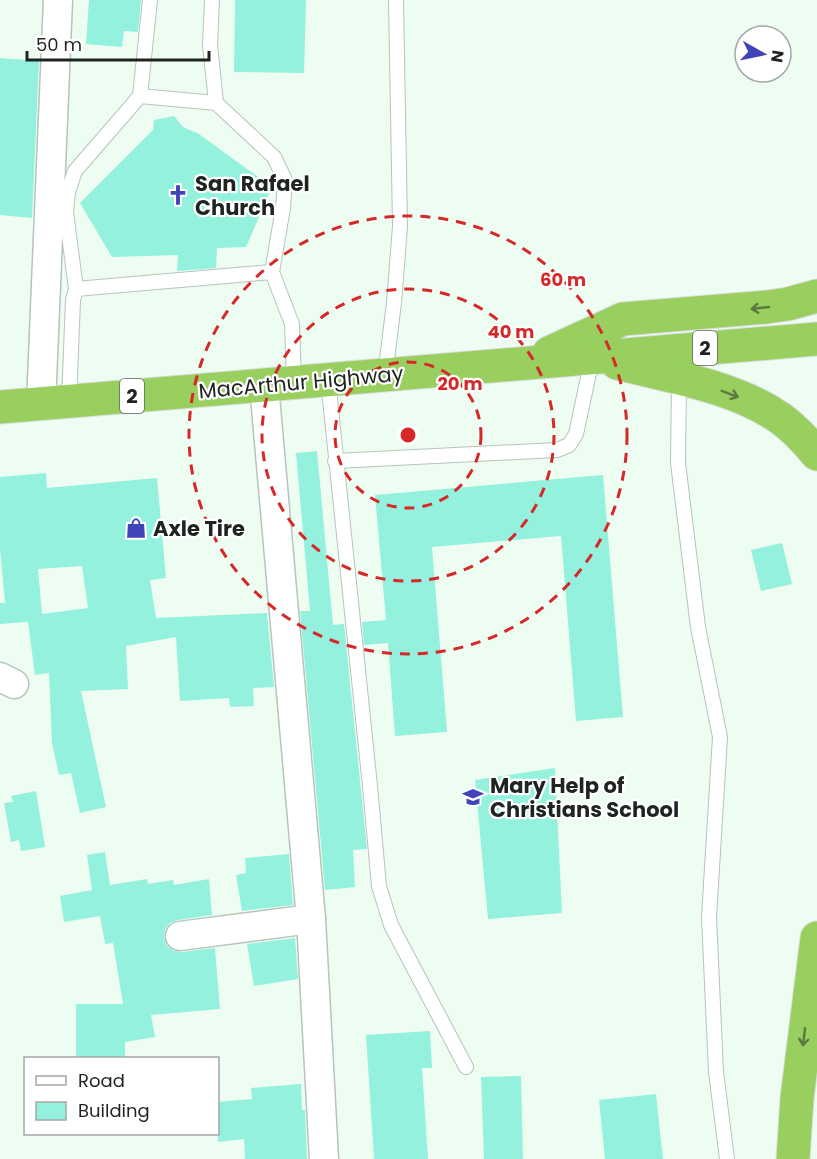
<svg xmlns="http://www.w3.org/2000/svg" width="817" height="1159" font-family="Poppins,sans-serif">
<style>
.building{fill:#94f1dd;fill-rule:evenodd}
.lines{fill:none;stroke-linecap:round;stroke-linejoin:round}
.lane-casing{stroke:#b6c4ba;stroke-width:16}
.street-casing{stroke:#b6c4ba;stroke-width:31}
.highway-casing{stroke:#dbdcdb;stroke-width:35}
.lane{stroke:#fff;stroke-width:14}
.street{stroke:#fff;stroke-width:28}
.highway{stroke:#98cf5f;stroke-width:33}
.oneway{stroke:#5c7a40}
.ring{fill:none;stroke:#d62828;stroke-width:3;stroke-dasharray:10 8}
.labels{text-anchor:middle;dominant-baseline:central;stroke-width:4.5;stroke-linejoin:round;paint-order:stroke}
.shield{fill:#fff;stroke:#626663;stroke-width:1.5}
.shield-label{font-size:20px;font-weight:bold;fill:#1f2420}
.poi-label{font-size:21px;font-weight:bold;fill:#1f2420;stroke:#fff;text-anchor:start}
.street-label{font-size:21px;fill:#1f2420;stroke:#fff}
.centre{fill:#d62828;stroke:#fff;stroke-width:3}
.ring-label{font-size:18px;text-anchor:middle;font-weight:bold;fill:#d62828;stroke:#fff;stroke-width:4.5;stroke-linejoin:round;paint-order:stroke}
</style>
<rect width="100%" height="100%" fill="#eefdf2"/>
<g class="building">
<polygon points="89,0 141,0 138,32 124,31 122,47 86,44"/>
<polygon points="235,0 306,0 304,73 234,72"/>
<polygon points="0,58 39,61 32,218 0,215"/>
<polygon points="174,116 183,127 199,134 272,187 246,247 217,248 216,268 177,271 178,255 112,257 80,203 153,130 154,120"/>
<polygon points="317,451 333,625 344,624 367,849 353,850 355,887 325,890 300,611 310,611 296,453"/>
<path d="M 46,473 L 47,488 L 157,478 L 166,578 L 150,580 L 156,618 L 267,613 L 274,687 L 253,688 L 254,706 L 230,707 L 229,698 L 180,701 L 176,637 L 126,646 L 128,689 L 81,691 L 106,807 L 80,813 L 71,773 L 59,775 L 52,743 L 49,673 L 35,675 L 28,622 L 0,624 L 0,603 L 5,603 L 0,549 L 0,477 ZM 82,566 L 88,608 L 42,614 L 38,569 Z"/>
<polygon points="603,475 623,717 576,721 561,536 432,547 447,732 395,736 388,643 364,645 362,622 386,620 375,495"/>
<polygon points="782,543 792,584 761,591 751,550"/>
<polygon points="555,768 562,913 488,919 475,780"/>
<polygon points="36,791 45,847 21,851 19,840 11,842 4,803 13,802 11,796"/>
<polygon points="105,852 110,885 147,879 148,884 173,880 174,885 209,879 212,915 178,920 170,923 165,929 164,938 167,946 174,951 182,952 215,948 220,1009 151,1015 155,1037 125,1042 125,1059 76,1059 76,1004 123,1004 113,943 105,944 100,916 64,922 60,896 92,890 87,855"/>
<polygon points="289,854 293,905 242,911 236,875 246,873 245,858"/>
<polygon points="295,938 298,979 254,986 247,944"/>
<polygon points="430,1031 432,1068 422,1068 428,1159 374,1159 366,1035"/>
<polygon points="521,1076 523,1159 484,1159 481,1077"/>
<polygon points="301,1084 302,1110 305,1110 307,1159 245,1159 244,1139 218,1142 218,1102 252,1099 251,1088"/>
<polygon points="656,1094 663,1159 605,1159 599,1100"/>
</g>
<g class="lines">
<g class="lane-casing">
<g id="lane">
<polyline points="212,0 210,45 216,103"/>
<polyline points="140,96 150,0"/>
<polyline points="76,289 272,272"/>
<polyline points="385,375 394,303 400,226 396,0"/>
<polyline points="328,380 370,786 379,886 391,925 466,1067"/>
<polyline points="679,380 678,463 698,627 720,737 709,917 716,1072 727,1159"/>
<polyline points="69,401 73,300 76,289 66,212 68,192 75,171 140,96 216,103 274,157 285,180 283,208 272,272 292,324 294,383"/>
<polyline points="335,461 557,450 569,445 576,434 592,359"/>
</g>
</g>
<g class="street-casing">
<g id="street">
<polyline points="264,385 311,919 324,1159"/>
<polyline points="41,404 58,0"/>
<polyline points="0,677 14,684"/>
<polyline points="180,936 311,919"/>
</g>
</g>
<g class="highway-casing">
<g id="highway">
<polyline points="549,353 623,319 767,307 788,304 817,296"/>
<path d="M 617,363 C 671,377 734,386 780,418 C 794,428 806,441 817,454"/>
<polyline points="0,407 817,339"/>
<polyline points="793,1159 797,1098 817,938"/>
</g>
</g>
<use href="#lane" class="lane"/>
<use href="#street" class="street"/>
<use href="#highway" class="highway"/>
</g>
<defs><path id="oneway-shaft" d="M-6 0H5M1.5-3L5.5 0L1.5 3" fill="none" stroke-width="1.6" stroke-linecap="round" stroke-linejoin="round" transform="scale(1.5)"/></defs>
<g class="oneway">
<use href="#oneway-shaft" transform="translate(760 308) rotate(174)"/>
<use href="#oneway-shaft" transform="translate(730 394) rotate(21)"/>
<use href="#oneway-shaft" transform="translate(804 1037) rotate(97)"/>
</g>
<g class="ring">
<circle cx="408" cy="435" r="73"/>
<circle cx="408" cy="435" r="146"/>
<circle cx="408" cy="435" r="219"/>
</g>
<defs>
<g id="church-bare" transform="scale(1.62)"><path d="M-1.2-6h2.4v3.5h3.3v2.4h-3.3V6h-2.4V-.1h-3.3v-2.4h3.3Z" fill="#4144b9" stroke="#fff" stroke-width="2.5" paint-order="stroke"/></g>
<g id="shop-bare" transform="scale(1.62)"><path d="M-5-2.5h2.3a2.7 3.5 0 0 1 5.4 0H5L5.5 6h-11ZM-1.5-2.5h3a1.5 2.3 0 0 0-3 0Z" fill="#4144b9" stroke="#fff" stroke-width="2.5" paint-order="stroke"/></g>
<g id="school-bare" transform="scale(1.62)"><path d="M0-5L7-2L0 1L-7-2ZM-4 1L0 2.5L4 1V4Q0 6-4 4Z" fill="#4144b9" stroke="#fff" stroke-width="2.5" paint-order="stroke"/></g>
</defs>
<g fill-rule="evenodd">
<use href="#church-bare" x="178" y="195"/>
<use href="#shop-bare" x="136" y="528"/>
<use href="#school-bare" x="473" y="797"/>
</g>
<g class="labels">
<g class="shield">
<rect x="693" y="331" width="24" height="34" rx="4.5"/>
<rect x="120" y="379" width="24" height="34" rx="4.5"/>
</g>
<g class="shield-label">
<text x="705" y="348">2</text>
<text x="132" y="396">2</text>
</g>
<g class="poi-label">
<text x="195" y="183">San Rafael<tspan x="195" dy="24">Church</tspan></text>
<text x="153" y="528">Axle Tire</text>
<text x="490" y="785">Mary Help of<tspan x="490" dy="24">Christians School</tspan></text>
</g>
<g class="street-label">
<text transform="translate(301 382) rotate(-5)">MacArthur Highway</text>
</g>
</g>
<circle cx="408" cy="435" r="9" class="centre"/>
<g class="ring-label">
<text x="563" y="286">60 m</text>
<text x="511" y="338">40 m</text>
<text x="460" y="390">20 m</text>
</g>
<rect x="24" y="1057" width="195" height="78" fill="#ffffff" stroke="#a5a7a6" stroke-width="1.5"/>
<rect x="36" y="1076" width="30" height="9" fill="#ffffff" stroke="#a5a7a6" stroke-width="1.5"/>
<text x="78" y="1087" font-size="18" fill="#1f2420">Road</text>
<rect x="36" y="1102" width="30" height="18" fill="#94f1dd" stroke="#a5a7a6" stroke-width="1.5"/>
<text x="78" y="1117" font-size="18" fill="#1f2420">Building</text>
<g transform="translate(763 54) rotate(99)"><circle r="28" fill="#ffffff" stroke="#a5a7a6" stroke-width="1.5"/>
<path d="M0-4.5L10 22L0 15L-10 22Z" fill="#4144b9"/>
<text y="-9" font-size="16" font-weight="bold" text-anchor="middle" fill="#1f2420">N</text>
</g>
<path d="M27 51v9h182v-9" fill="none" stroke="#1f2420" stroke-width="3"/>
<text x="36" y="51" font-size="18" fill="#1f2420" stroke="#ffffff" stroke-width="4.5" paint-order="stroke">50 m</text>
</svg>
